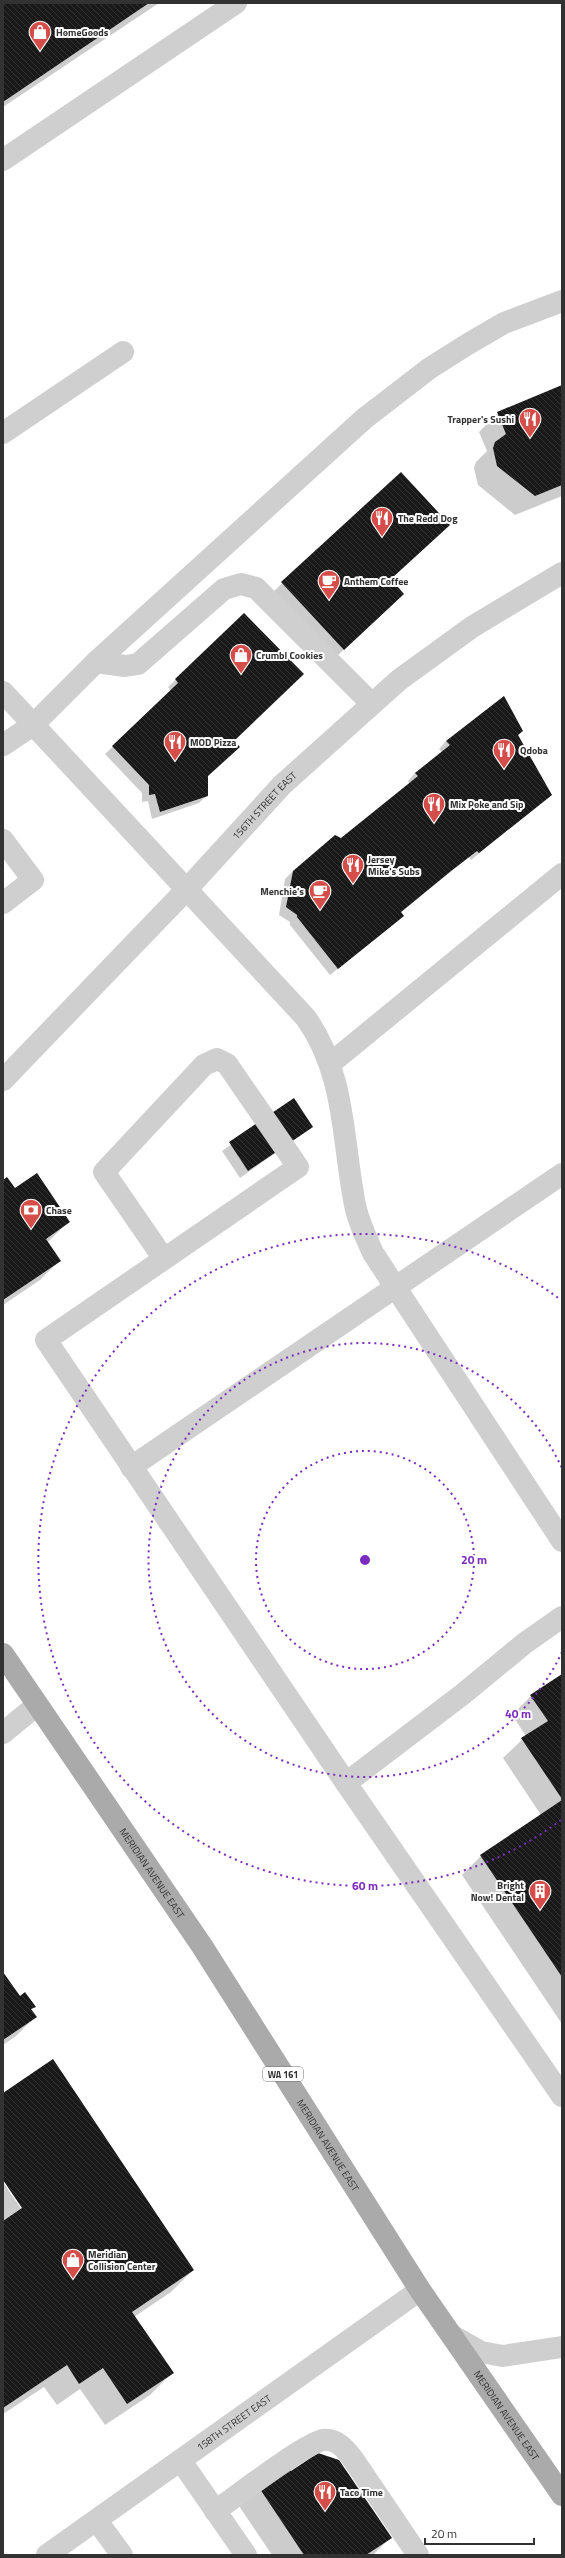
<svg xmlns="http://www.w3.org/2000/svg" width="565" height="2558" font-family="'Titillium Web',sans-serif">
<style>
.shadow{fill:#0003}
.building{fill:url(#building-back-hatch)}
.lines{fill:none;stroke-linecap:round;stroke-linejoin:round}
.minor{stroke:#cfcfcf;stroke-width:22}
.major{stroke:#aaa;stroke-width:22}
.ring{fill:none;stroke:#7b2cbf;stroke-width:2;stroke-dasharray:2 4}
.labels{text-anchor:middle;dominant-baseline:central;stroke-width:4;stroke-linejoin:round;paint-order:stroke}
.shield{fill:#fff;stroke:#707070;stroke-width:1}
.shield-label{font-size:9px;font-weight:bold;fill:#323232}
.poi-label{font-size:10px;font-weight:bold;fill:#323232;stroke:#fff;text-anchor:start}
.street-label{font-size:10px;fill:#323232;stroke:#fff}
.centre{fill:#7b2cbf;stroke:#fff;stroke-width:2}
.ring-label{font-size:12px;text-anchor:middle;font-weight:bold;fill:#7b2cbf;stroke:#fff;stroke-width:4;stroke-linejoin:round;paint-order:stroke}
</style>
<defs>
<pattern id="building-back-hatch" width="6" height="6" patternUnits="userSpaceOnUse"><rect width="6" height="6" fill="#191919"/><path d="M-1 5l2 2M0 0l6 6M5-1l2 2" fill="none" stroke="#323232"/></pattern>
</defs>
<rect width="100%" height="100%" fill="#fff"/>
<g class="shadow">
<polygon points="3,3 159,3 3,107"/>
<polygon points="562,387 562,496 515,515 478,485 474,468 476,462 487,451 479,432 498,413"/>
<polygon points="400,474 390,579 396,601 336,657 274,591"/>
<polygon points="244,614 207,776 207,795 199,803 152,819 148,801 142,802 142,793 105,754 171,691 168,687"/>
<polygon points="503,697 522,731 518,735 551,795 471,860 469,857 443,878 400,913 403,916 395,923 330,975 290,925 290,922 279,915 285,879 293,871 341,840 410,784 408,781 415,773 442,752 439,749 446,741"/>
<polygon points="293,1100 312,1127 240,1178 222,1151"/>
<polygon points="3,1181 69,1221 47,1243 59,1261 40,1280 3,1305"/>
<polygon points="562,1675 562,2024 462,1875 481,1856 541,1815 503,1758 526,1736 512,1715 531,1696"/>
<polygon points="3,1973 20,1997 34,2006 31,2010 35,2017 16,2036 3,2045"/>
<polygon points="3,2094 193,2270 171,2292 134,2317 172,2373 150,2395 105,2425 80,2389 57,2405 44,2387 3,2414 3,2182 24,2213 26,2212 3,2178"/>
<polygon points="291,2473 390,2538 373,2555 272,2555 239,2506 258,2487"/>
</g>
<g class="building">
<polygon points="3,3 149,3 3,102"/>
<polygon points="562,385 562,485 535,496 497,466 493,448 495,442 506,434 497,412"/>
<polygon points="401,472 450,525 391,579 404,594 344,650 281,582"/>
<polygon points="244,613 304,674 234,741 240,747 208,776 208,796 160,812 155,794 149,795 149,785 112,746 178,683 175,679"/>
<polygon points="504,696 523,731 518,735 552,795 479,853 477,851 451,871 401,912 404,916 338,969 297,917 297,915 286,907 293,871 335,835 341,838 418,776 415,773 450,745 446,741"/>
<polygon points="294,1098 313,1127 248,1171 229,1142"/>
<polygon points="37,1173 70,1222 46,1239 61,1261 3,1300 3,1180 7,1177 15,1188"/>
<polygon points="562,1674 562,1799 521,1738 548,1721 530,1695"/>
<polygon points="562,1800 562,1977 480,1855"/>
<polygon points="3,1972 20,1996 25,1992 36,2007 31,2009 37,2017 3,2040"/>
<polygon points="53,2059 194,2270 132,2312 174,2373 127,2404 103,2368 79,2384 67,2365 3,2408 3,2221 22,2208 3,2180 3,2093"/>
<polygon points="318,2453 339,2460 392,2538 366,2555 304,2555 258,2486 287,2465 291,2471"/>
</g>
<g class="lines">
<g class="minor">
<polyline points="3,160 236,3"/>
<polyline points="3,433 123,352"/>
<polyline points="96,662 125,666 138,664 224,589 241,584 256,588 372,704"/>
<path d="M 3,692 L 306,1018 C 346,1075 342,1139 355,1205 C 358,1221 366,1237 373,1253 L 562,1541"/>
<polyline points="3,745 33,725 96,662 365,418 430,368 468,344 504,323 562,301"/>
<polyline points="3,840 33,880 3,903"/>
<polyline points="331,1063 562,874"/>
<path id="s1" d="M 3,1080 L 187,889 L 282,785 L 399,680 L 472,627 L 562,573"/>
<polyline points="164,1259 104,1172 204,1065 217,1059 227,1064 298,1167 46,1340 346,1783"/>
<polyline points="131,1467 562,1174"/>
<polyline points="562,1617 525,1643 463,1694 346,1783 562,2096"/>
<polyline points="3,1733 37,1705"/>
<polyline points="453,2336 481,2352 503,2356 562,2347"/>
<polyline points="181,2461 246,2555"/>
<path d="M 215,2511 C 237,2496 302,2445 323,2440 C 337,2438 346,2450 353,2459 L 418,2555"/>
<polyline points="97,2521 122,2555"/>
<path id="s2" d="M 47,2555 L 420,2290"/>
</g>
<path class="major" id="s3" d="M 3,1654 L 202,1946 L 420,2290 L 562,2495"/>
</g>
<g class="ring">
<circle cx="365" cy="1560" r="109"/>
<path d="M562 1652A217 217 0 1 1 562 1468"/>
<path d="M561 1820A326 326 0 1 1 561 1300"/>
</g>
<defs>
<g id="shop-pin" transform="scale(1.15)"><path d="M0 17L-7.5 6A9.5 9.5 0 1 1 7.5 6Z" fill="#d54d49" stroke="#fff"/><path d="M-5-2.5h2.3a2.7 3.5 0 0 1 5.4 0H5L5.5 6h-11ZM-1.5-2.5h3a1.5 2.3 0 0 0-3 0Z" fill="#fff"/></g>
<g id="restaurant-pin" transform="scale(1.15)"><path d="M0 17L-7.5 6A9.5 9.5 0 1 1 7.5 6Z" fill="#d54d49" stroke="#fff"/><path d="M-5-6h1v4h1v-4h1v4h1v-4h1v5L-1.5 .5V6h-2V.5L-5-1ZM5-6V6H3V1.5H1.5Q1.5-4 5-6Z" fill="#fff"/></g>
<g id="cafe-pin" transform="scale(1.15)"><path d="M0 17L-7.5 6A9.5 9.5 0 1 1 7.5 6Z" fill="#d54d49" stroke="#fff"/><path d="M-5.5-4.5H6V0H3Q3 3.5 0 3.5H-2.5Q-5.5 3.5-5.5 0ZM3-3.2v2h1.7v-2ZM-6 4.5H4V6H-6Z" fill="#fff"/></g>
<g id="bank-pin" transform="scale(1.15)"><path d="M0 17L-7.5 6A9.5 9.5 0 1 1 7.5 6Z" fill="#d54d49" stroke="#fff"/><path d="M-6-4H6V4H-6ZM0-2.3a2.3 2.3 0 1 0 0 4.6a2.3 2.3 0 1 0 0-4.6Z" fill="#fff"/></g>
<g id="building-pin" transform="scale(1.15)"><path d="M0 17L-7.5 6A9.5 9.5 0 1 1 7.5 6Z" fill="#d54d49" stroke="#fff"/><path d="M-4-6H4V6H1V3H-1V6H-4ZM-2.5-4.3h1.7v1.8h-1.7ZM.8-4.3h1.7v1.8H.8ZM-2.5-1h1.7V.8h-1.7ZM.8-1h1.7V.8H.8Z" fill="#fff"/></g>
</defs>
<g fill-rule="evenodd">
<use href="#shop-pin" x="40" y="32"/>
<use href="#restaurant-pin" x="530" y="419"/>
<use href="#restaurant-pin" x="382" y="518"/>
<use href="#cafe-pin" x="329" y="581"/>
<use href="#shop-pin" x="241" y="655"/>
<use href="#restaurant-pin" x="175" y="742"/>
<use href="#restaurant-pin" x="504" y="750"/>
<use href="#restaurant-pin" x="434" y="804"/>
<use href="#restaurant-pin" x="353" y="865"/>
<use href="#cafe-pin" x="320" y="891"/>
<use href="#bank-pin" x="31" y="1210"/>
<use href="#building-pin" x="540" y="1891"/>
<use href="#shop-pin" x="73" y="2260"/>
<use href="#restaurant-pin" x="325" y="2492"/>
</g>
<g class="labels">
<rect class="shield" x="263" y="2067" width="40" height="14" rx="3"/>
<g class="shield-label">
<text x="283" y="2074">WA 161</text>
</g>
<g class="poi-label">
<text x="56" y="32">HomeGoods</text>
<text x="514" y="419" text-anchor="end">Trapper's Sushi</text>
<text x="398" y="518">The Redd Dog</text>
<text x="344" y="581">Anthem Coffee</text>
<text x="256" y="655">Crumbl Cookies</text>
<text x="190" y="742">MOD Pizza</text>
<text x="520" y="750">Qdoba</text>
<text x="450" y="804">Mix Poke and Sip</text>
<text x="368" y="859">Jersey<tspan x="368" dy="12">Mike's Subs</tspan></text>
<text x="304" y="891" text-anchor="end">Menchie's</text>
<text x="46" y="1210">Chase</text>
<text x="524" y="1885" text-anchor="end">Bright<tspan x="524" dy="12">Now! Dental</tspan></text>
<text x="88" y="2254">Meridian<tspan x="88" dy="12">Collision Center</tspan></text>
<text x="340" y="2492">Taco Time</text>
</g>
<g class="street-label">
<text stroke="none"><textPath href="#s1" startOffset="379">156TH STREET EAST</textPath></text>
<text stroke="none"><textPath href="#s3" startOffset="265">MERIDIAN AVENUE EAST</textPath></text>
<text stroke="none"><textPath href="#s3" startOffset="589">MERIDIAN AVENUE EAST</textPath></text>
<text stroke="none"><textPath href="#s3" startOffset="913">MERIDIAN AVENUE EAST</textPath></text>
<text stroke="none"><textPath href="#s2" startOffset="229">158TH STREET EAST</textPath></text>
</g>
</g>
<circle cx="365" cy="1560" r="6" class="centre"/>
<g class="ring-label">
<text x="474" y="1564">20 m</text>
<text x="518" y="1718">40 m</text>
<text x="365" y="1890">60 m</text>
</g>
<rect width="565" height="2558" fill="none" stroke="#323232" stroke-width="8"/>
<path d="M425 2538v6h109v-6" fill="none" stroke="#323232" stroke-width="2"/>
<text x="431" y="2538" font-size="12" fill="#323232" stroke="#ffffff" stroke-width="3" paint-order="stroke">20 m</text>
</svg>
